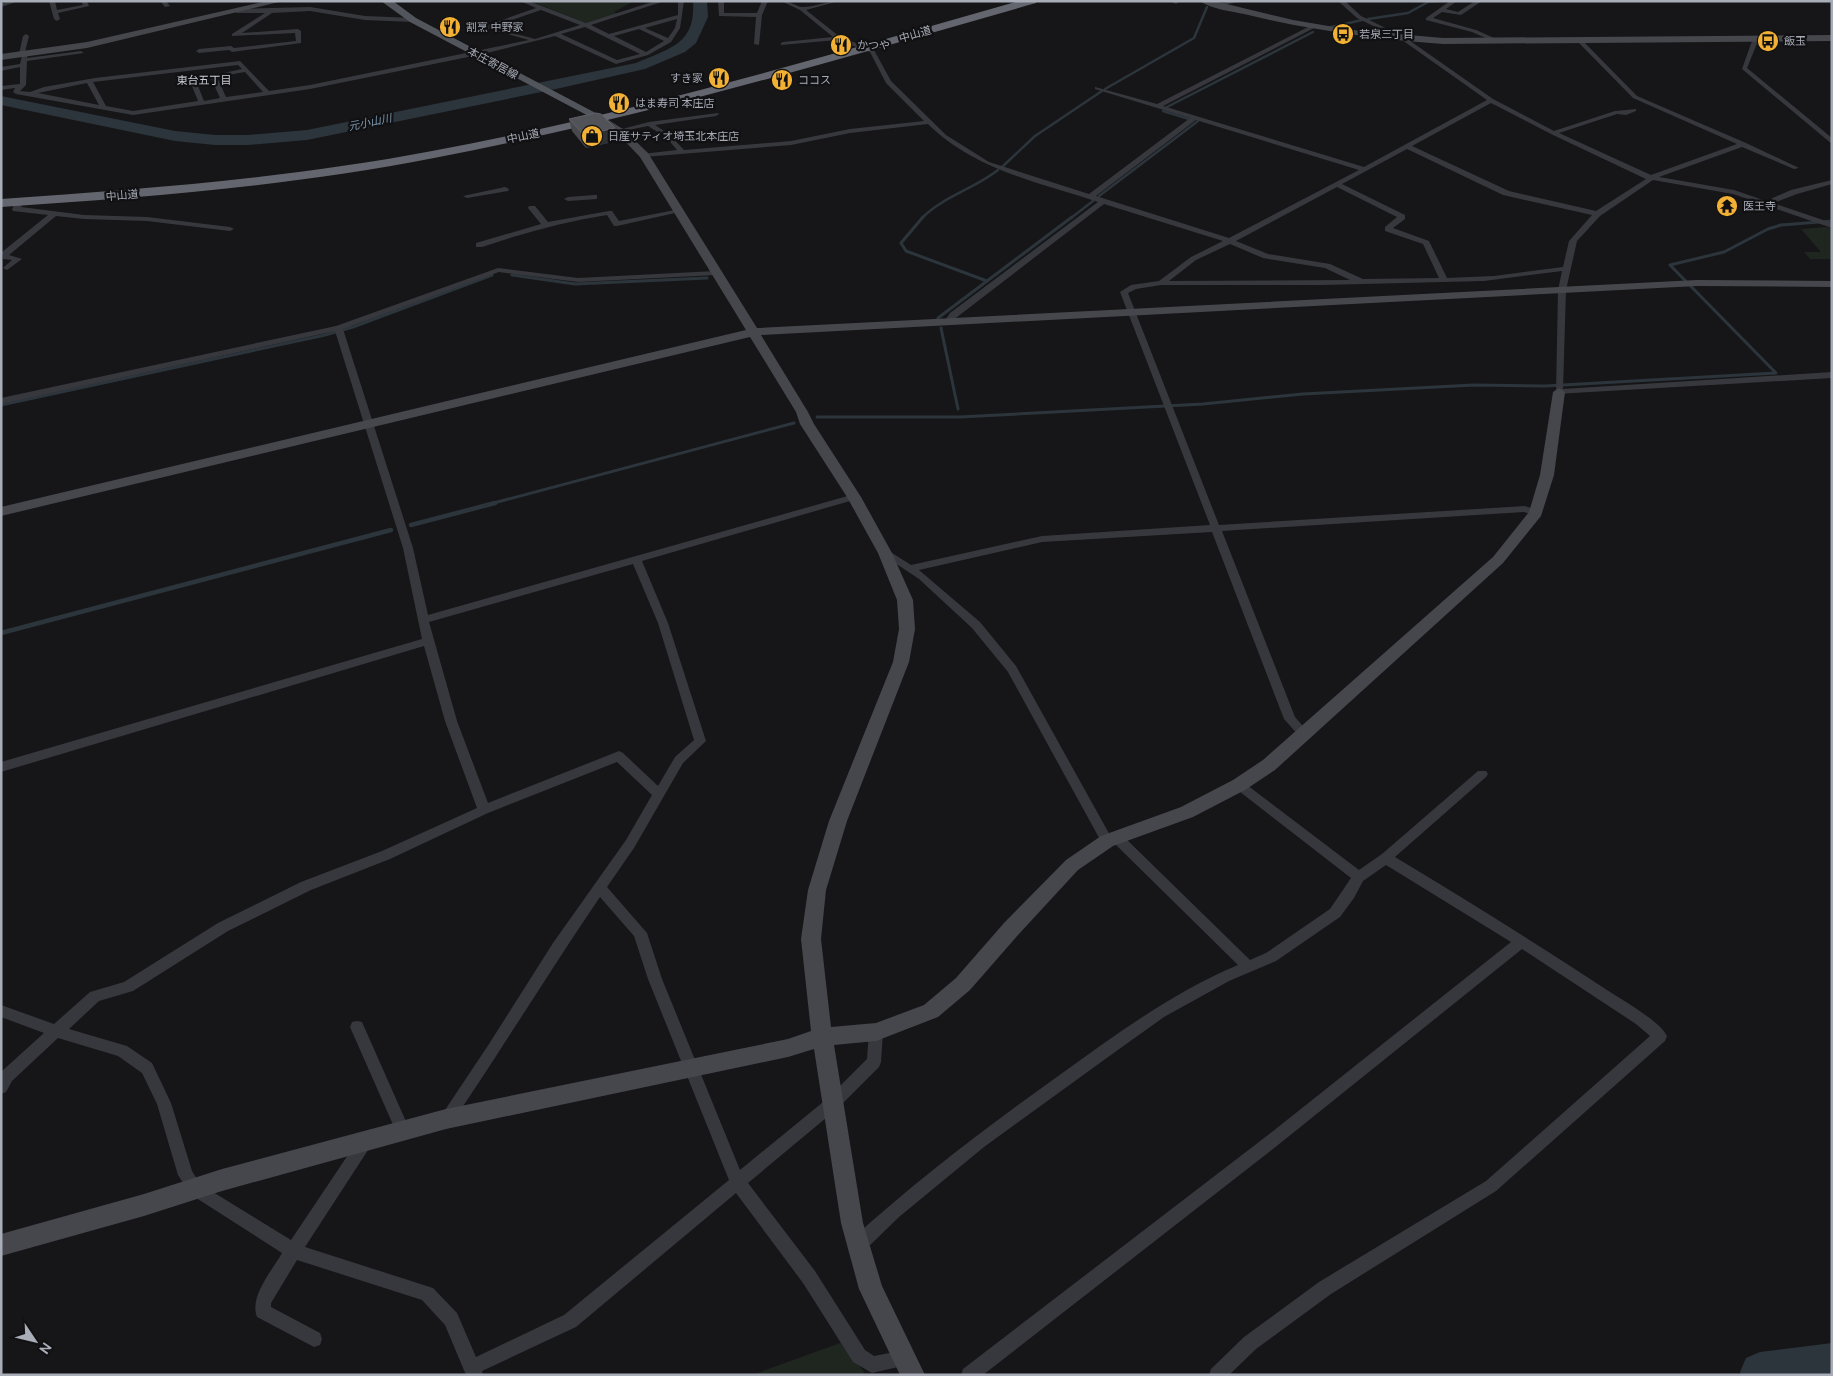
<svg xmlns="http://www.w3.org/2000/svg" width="1833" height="1376" font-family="Ubuntu,'Noto Sans JP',sans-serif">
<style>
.green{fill:#1e261f}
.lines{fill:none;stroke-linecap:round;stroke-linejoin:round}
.stream-far2{stroke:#2c353c;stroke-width:2.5}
.stream-far1{stroke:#2c353c;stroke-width:3}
.stream{stroke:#2c353c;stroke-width:4.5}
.river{fill:#2c353c;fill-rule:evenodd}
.street{fill:#37383d;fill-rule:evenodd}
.secondary{fill:#45474d;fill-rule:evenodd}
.primary{fill:#53555c;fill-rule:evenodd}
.highway{fill:#63666e;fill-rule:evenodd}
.wall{fill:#47494d}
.shaded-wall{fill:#2f3033}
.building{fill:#525359;stroke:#5f6168}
.labels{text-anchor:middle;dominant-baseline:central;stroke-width:4.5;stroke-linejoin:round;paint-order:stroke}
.far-poi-label{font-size:11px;fill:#a8adb8;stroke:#111113;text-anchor:start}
.far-street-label{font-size:11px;fill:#a8adb8;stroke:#111113}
.far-neighbourhood-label{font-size:11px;fill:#c9ccd4;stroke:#111113}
.far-water-label{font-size:11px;font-style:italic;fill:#7f9bb3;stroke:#111113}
</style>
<rect width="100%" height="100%" fill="#161618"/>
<g class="green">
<polygon points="531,1 634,1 614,12 617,14 586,23"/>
<polygon points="1826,227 1832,228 1832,259 1810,259 1804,252 1821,252 1801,229"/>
<polygon points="843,1342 866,1375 752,1375"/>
</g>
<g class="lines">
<g class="stream-far2">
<polyline points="1368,19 1408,13 1428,2 1440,1"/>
<polyline points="1327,28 1362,20"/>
<polyline points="1105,89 1194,38 1207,7"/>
<polyline points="1167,107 1313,32"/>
<polyline points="1163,111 1189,119"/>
<polyline points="1002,167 1035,136 1102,91"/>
<polyline points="1099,196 1198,121"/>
<path d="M 922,218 C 944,196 974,189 998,170"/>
<polyline points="1071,218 1093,201"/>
</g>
<g class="stream-far1">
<polyline points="923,217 901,243 906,251 987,281"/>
<polyline points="512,275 575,284 707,278"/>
<polyline points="938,318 1072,217"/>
<polyline points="941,328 958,409"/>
<polyline points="1,405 325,335 353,327 492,275"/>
<polyline points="817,417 960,417 1203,404 1303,394 1474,385 1545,386 1776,373 1670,265 1724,252 1768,229 1781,225 1832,221"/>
<polyline points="490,504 794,423"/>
</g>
<g class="stream">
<polyline points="411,525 495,503"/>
<polyline points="1,633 391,530"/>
</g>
<g class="river">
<path d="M 693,1 L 707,1 L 708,17 L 696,43 L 685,52 L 645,69 L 556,89 L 307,140 L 248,145 L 215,145 L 175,141 L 1,105 L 1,96 L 175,131 L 215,135 L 248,135 L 307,130 L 636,63 C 669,48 696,45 693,1 Z"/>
<polygon points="1832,1343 1832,1375 1741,1375 1740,1372 1746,1358 1760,1352"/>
</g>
<g class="street">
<polygon points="9,1 19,1 1,7 1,3"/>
<polygon points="49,1 55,1 57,10 83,5 81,1 87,1 89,6 58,13 60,19 57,21 54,19"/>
<polygon points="160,1 166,1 170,6 165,7"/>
<path d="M 520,1 L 529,1 L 586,23 L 655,1 L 665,1 L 591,25 L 609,34 L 678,15 L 678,1 L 684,1 L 680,28 L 671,42 L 648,55 L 616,64 L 555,36 L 483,54 L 310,89 L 133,115 L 16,94 L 13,92 L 15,88 L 1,90 L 1,86 L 20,84 L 20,67 L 1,71 L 1,67 L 20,64 L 22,56 L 19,54 L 23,36 L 26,34 L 29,36 L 25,52 L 28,54 L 27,58 L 81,51 L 84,53 L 27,61 L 26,85 L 20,91 L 30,92 L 44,87 L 95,78 L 240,61 L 269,91 L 310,85 L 529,40 L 482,27 L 536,8 ZM 541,10 L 580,25 L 535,39 L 491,27 ZM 677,19 L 675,28 L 668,38 L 645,28 ZM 585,27 L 640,54 L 617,60 L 561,34 ZM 639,29 L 664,41 L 646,52 L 614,36 ZM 238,65 L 242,69 L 210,76 L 220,98 L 204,101 L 198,86 L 195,84 L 192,86 L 198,101 L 133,111 L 106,106 L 93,82 ZM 245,72 L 263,92 L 226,97 L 217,77 ZM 87,83 L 99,105 L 38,93 Z"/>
<polygon points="718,1 724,1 724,13 757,13 762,1 768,1 762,15 759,45 754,44 756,17 719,16"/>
<path d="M 781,1 C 790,1 794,5 801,7 C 810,8 828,1 839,1 L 806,10 L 840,37 L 874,50 L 891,81 L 946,135 L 989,162 L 1089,194 L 1190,118 L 1095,89 L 1095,87 L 1157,104 L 1312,25 L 1314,26 L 1314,28 L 1163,106 L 1364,167 L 1487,100 L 1402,40 L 1357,18 L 1338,1 L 1345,1 L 1361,16 L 1406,38 L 1493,99 L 1554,131 L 1615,111 L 1636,109 L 1636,111 L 1626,115 L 1617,114 L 1559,133 L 1651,175 L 1737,144 L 1633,98 L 1578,42 L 1578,40 L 1582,40 L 1637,96 L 1746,143 L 1799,168 L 1794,169 L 1742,147 L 1659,177 L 1734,190 L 1766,201 L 1791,190 L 1832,180 L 1832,184 L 1797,194 L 1773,203 L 1832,223 L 1832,228 L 1733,194 L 1653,180 L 1600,216 L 1577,241 L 1566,290 L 1563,389 L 1832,372 L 1832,378 L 1556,394 L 1558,290 L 1562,271 L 1484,281 L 1322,285 L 1161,285 L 1136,289 L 1128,293 L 1219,525 L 1525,506 L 1539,511 L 1541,513 L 1536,516 L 1524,512 L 1222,531 L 1295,717 L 1310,734 L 1308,737 L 1300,737 L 1284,719 L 1212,532 L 1042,542 L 919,570 L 980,622 L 1016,666 L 1111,837 L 1117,833 L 1121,834 L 1250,960 L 1266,953 L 1330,909 L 1351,878 L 1235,788 L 1233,785 L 1235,782 L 1243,782 L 1359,870 L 1382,854 L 1478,771 L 1486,771 L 1488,774 L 1486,777 L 1395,857 C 1467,900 1537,944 1607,990 C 1622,1000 1660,1021 1667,1036 L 1665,1041 L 1496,1191 L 1331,1294 L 1256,1349 L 1229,1375 L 1209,1375 L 1211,1369 L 1244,1337 L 1319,1282 L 1486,1181 L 1650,1036 L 1636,1024 L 1522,949 L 1278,1145 L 983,1375 L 961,1375 L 963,1369 L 1268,1135 L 1511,942 L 1386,865 L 1363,881 L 1354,898 L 1340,917 L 1276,961 L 1229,981 L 1164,1017 L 1115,1052 L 984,1147 L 899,1217 L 864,1251 L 858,1253 L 852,1251 L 850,1245 L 852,1239 C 918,1179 988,1126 1061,1074 C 1117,1034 1173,992 1238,965 L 1113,842 L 1107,846 L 1103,845 L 1008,672 L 972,628 L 919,579 L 880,553 L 885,550 L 889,551 L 911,565 L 1042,536 L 1210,525 L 1120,292 L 1131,285 L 1159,281 L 1191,257 L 1223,241 L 1104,204 L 948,324 L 944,322 L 950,313 L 1098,202 C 1037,182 975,170 928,124 L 850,133 L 791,145 L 644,157 L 641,155 L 642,154 L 677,150 L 666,137 L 648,126 L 618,132 L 618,130 L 649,122 L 718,113 L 719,114 L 716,116 L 655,125 L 670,135 L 684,150 L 791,141 L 850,129 L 924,121 L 886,83 L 870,52 L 837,40 L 781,45 L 781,43 L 783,42 L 833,37 L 800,10 ZM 1491,103 L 1551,134 L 1646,179 L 1596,211 L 1509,191 L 1412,146 ZM 1196,120 L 1359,170 L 1229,238 L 1096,196 ZM 1407,149 L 1503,195 L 1592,215 L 1569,241 L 1563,267 L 1494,276 L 1447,278 L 1429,241 L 1393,228 L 1405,219 L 1405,215 L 1342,184 ZM 1337,187 L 1397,217 L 1385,227 L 1385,231 L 1423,244 L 1439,278 L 1363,279 L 1330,264 L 1268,254 L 1236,241 ZM 1230,244 L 1263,258 L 1325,268 L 1350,280 L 1169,281 L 1196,260 Z"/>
<polygon points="1169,1 1178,1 1179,2 1176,4"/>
<polygon points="1228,1 1242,1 1216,7 1213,5"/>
<polygon points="1450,1 1457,1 1446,9 1458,12 1475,1 1482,1 1461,15 1442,12 1433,18 1476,30 1501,41 1501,43 1497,43 1472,32 1426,20 1426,18"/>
<polygon points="310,7 365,16 413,18 416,20 413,22 365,20 310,11 272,13 242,33 298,29 301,31 301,43 232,52 229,50 199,53 196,51 199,49 231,46 234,48 296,41 295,33 232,36 232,34 265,13 237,13 234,11 237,9"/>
<polygon points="1753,37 1758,41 1747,68 1832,138 1832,144 1742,69 1752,41 1750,39"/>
<polygon points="505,187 509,189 508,191 467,198 463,196"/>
<polygon points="594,195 597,195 597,199 568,201 564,199 568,197"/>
<polygon points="17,200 24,202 21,207 84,215 147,217 230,227 234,229 230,231 147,221 84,219 56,216 9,255 22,259 7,270 3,268 12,260 3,259 2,252 48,215 13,211 12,209"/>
<path d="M 529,206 L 535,206 L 548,222 L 609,211 L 612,211 L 619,221 L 680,209 L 684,211 L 617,226 L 614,226 L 607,215 C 564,222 523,233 482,247 L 476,247 L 476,243 L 541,224 L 528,208 Z"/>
<path d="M 498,268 L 578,278 L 716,271 L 720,273 L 716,275 L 578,282 L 499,272 L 343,329 L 413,548 L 428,615 L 851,495 L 854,494 L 859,497 L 857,499 L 642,561 L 668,623 L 706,741 L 683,763 L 634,848 L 607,887 L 647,933 L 662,979 L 740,1170 L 828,1098 L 867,1059 L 869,1032 L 871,1027 L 876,1026 L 881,1027 L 883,1032 L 881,1062 L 879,1067 L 838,1108 L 748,1183 L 815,1271 L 865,1350 L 874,1356 L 905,1350 L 911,1352 L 913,1358 L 911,1364 L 872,1373 L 853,1362 L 803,1283 L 736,1193 L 576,1327 L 482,1371 L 483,1375 L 466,1375 L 445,1325 L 422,1300 L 297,1260 L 271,1303 L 271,1307 L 320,1333 L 322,1339 L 320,1345 L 314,1347 L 257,1317 C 249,1296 272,1271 282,1253 L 190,1194 L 178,1175 L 157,1104 L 142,1073 L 118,1056 L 58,1038 L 12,1081 L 6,1092 L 1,1094 L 2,1071 L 44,1033 L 1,1017 L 1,1005 L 54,1024 L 90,992 L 124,982 L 218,923 L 301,882 L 382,851 L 477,808 L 445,721 L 424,646 L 1,772 L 1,762 L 422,639 L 403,548 L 335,331 L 1,404 L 1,398 L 336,326 ZM 633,564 L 658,623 L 694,740 L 675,757 L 658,786 L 623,753 L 619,751 L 488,803 L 457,721 L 429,622 ZM 617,762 L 652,795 L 626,840 L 553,943 L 489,1044 L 439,1119 L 441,1124 L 446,1126 L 451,1124 C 502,1049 549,972 600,897 L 634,936 L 648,979 L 729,1180 L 564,1315 L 476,1357 L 457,1313 L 433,1288 L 305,1247 L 370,1147 L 372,1142 L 370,1137 L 365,1135 L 360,1137 L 291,1240 L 200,1184 L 192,1171 L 171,1103 L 152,1063 L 127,1046 L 69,1029 L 99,1001 L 133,991 L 228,931 L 311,890 L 390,859 L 488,813 Z"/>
<polygon points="357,1021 362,1022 408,1126 410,1131 408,1136 403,1138 398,1136 350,1027 352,1022"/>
</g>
<g class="secondary">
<polygon points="267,1 283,1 87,48 1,60 1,54 87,42"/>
<path d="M 1200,1 L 1214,1 L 1293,20 L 1352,30 L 1443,38 L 1832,35 L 1832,41 L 1443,44 C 1376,39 1309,30 1244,14 C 1230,11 1211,9 1200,1 Z"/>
<polygon points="602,116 623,129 648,153 757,328 1697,280 1832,281 1832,287 1697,286 761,335 808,412 814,424 861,497 892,553 913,600 915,629 909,662 847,821 826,890 821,939 831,1027 876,1023 924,1005 956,978 1004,923 1066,860 1101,836 1181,807 1233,780 1263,760 1493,557 1529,512 1540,475 1553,392 1559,388 1565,392 1554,475 1541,516 1503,563 1275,770 1245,790 1193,817 1113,846 1078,870 1018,935 970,990 938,1017 876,1041 834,1045 863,1223 882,1286 925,1375 900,1375 859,1289 841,1223 814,1049 788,1057 446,1129 222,1191 144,1216 1,1256 1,1234 144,1194 222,1169 446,1109 788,1039 811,1031 801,939 808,890 829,821 893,662 899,629 897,600 878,553 847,497 800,424 796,412 750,337 1,516 1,507 746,330 640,157 617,133 599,121 599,117"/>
</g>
<polygon class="primary" points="381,1 393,1 416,18 607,119 606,121 598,121 410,22"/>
<path class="highway" d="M 1019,1 L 1037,1 L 1036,3 C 837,60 637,119 434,158 C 292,186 146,197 1,207 L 1,199 C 145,189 290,178 432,151 C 631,114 825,56 1019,1 Z"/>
</g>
<polygon class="wall" points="569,119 615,128 617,141 586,148 572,131"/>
<polygon class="shaded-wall" points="615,128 617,141 586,148 584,135"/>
<polygon class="building" points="596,113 601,114 615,128 584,135 569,119"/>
<defs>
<g id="restaurant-disc" transform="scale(1.125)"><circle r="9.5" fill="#f2b134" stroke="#111113"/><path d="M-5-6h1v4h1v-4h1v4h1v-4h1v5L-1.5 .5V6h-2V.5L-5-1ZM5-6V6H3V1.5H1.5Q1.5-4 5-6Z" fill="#111"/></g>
<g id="bus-disc" transform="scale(1.125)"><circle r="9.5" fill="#f2b134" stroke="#111113"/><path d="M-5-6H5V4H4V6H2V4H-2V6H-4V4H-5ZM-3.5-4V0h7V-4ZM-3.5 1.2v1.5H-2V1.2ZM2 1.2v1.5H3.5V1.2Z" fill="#111"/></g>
<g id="shop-disc" transform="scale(1.125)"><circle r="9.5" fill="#f2b134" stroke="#111113"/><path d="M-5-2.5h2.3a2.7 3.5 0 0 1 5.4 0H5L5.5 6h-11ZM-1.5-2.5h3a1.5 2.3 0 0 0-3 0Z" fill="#111"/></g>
<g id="temple-disc" transform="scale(1.125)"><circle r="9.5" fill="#f2b134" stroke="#111113"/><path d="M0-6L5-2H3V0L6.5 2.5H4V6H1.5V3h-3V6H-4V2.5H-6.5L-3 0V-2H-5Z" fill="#111"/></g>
</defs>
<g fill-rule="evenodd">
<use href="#restaurant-disc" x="450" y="27"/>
<use href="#bus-disc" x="1343" y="34"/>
<use href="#bus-disc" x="1768" y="41"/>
<use href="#restaurant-disc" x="841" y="45"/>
<use href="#restaurant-disc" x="719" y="78"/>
<use href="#restaurant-disc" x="782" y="80"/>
<use href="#restaurant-disc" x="619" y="103"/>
<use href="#shop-disc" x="592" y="136"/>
<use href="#temple-disc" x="1727" y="206"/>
</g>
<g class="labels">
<g class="far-poi-label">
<text x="466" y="27">割烹 中野家</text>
<text x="1359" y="34">若泉三丁目</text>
<text x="1784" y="41">飯玉</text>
<text x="857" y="45">かつや</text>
<text x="703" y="78" text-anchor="end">すき家</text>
<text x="798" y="80">ココス</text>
<text x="635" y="103">はま寿司 本庄店</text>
<text x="608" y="136">日産サティオ埼玉北本庄店</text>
<text x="1743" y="206">医王寺</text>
</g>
<g class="far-street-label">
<text transform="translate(915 34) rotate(-16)">中山道</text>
<text transform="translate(493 63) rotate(28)">本庄寄居線</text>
<text transform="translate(523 136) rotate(-12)">中山道</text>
<text transform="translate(122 195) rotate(-5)">中山道</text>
</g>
<g class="far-neighbourhood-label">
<text x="204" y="80">東台五丁目</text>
</g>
<g class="far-water-label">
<text transform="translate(370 122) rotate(-12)">元小山川</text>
</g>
</g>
<rect width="1833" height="1376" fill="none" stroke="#a8adb8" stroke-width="5"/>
<g transform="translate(35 1341) rotate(125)" stroke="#111113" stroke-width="4" paint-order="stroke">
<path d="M0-4L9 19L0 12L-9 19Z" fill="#a8adb8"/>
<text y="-8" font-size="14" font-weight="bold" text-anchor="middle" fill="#a8adb8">N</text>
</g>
</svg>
